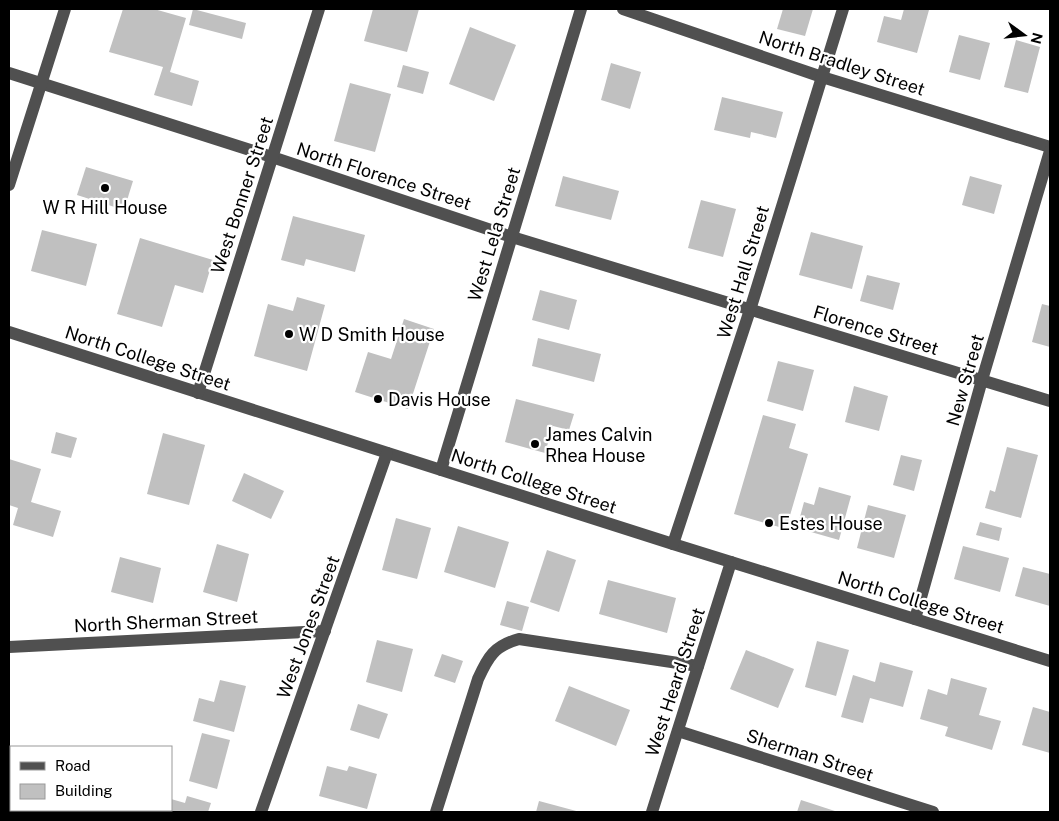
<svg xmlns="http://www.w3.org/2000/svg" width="1059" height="821" font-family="'Public Sans',sans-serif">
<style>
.building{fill:#c0c0c0}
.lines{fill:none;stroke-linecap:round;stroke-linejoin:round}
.minor{stroke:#505050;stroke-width:12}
.poi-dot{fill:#000;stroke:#fff;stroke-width:2}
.labels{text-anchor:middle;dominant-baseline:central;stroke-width:4.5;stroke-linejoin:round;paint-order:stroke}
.street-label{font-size:18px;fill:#000;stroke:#fff}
.poi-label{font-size:18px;fill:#000;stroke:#fff;text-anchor:start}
</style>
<rect width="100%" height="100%" fill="#fff"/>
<g class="building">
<polygon points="123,9 154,9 186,18 170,72 199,81 192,106 154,95 163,67 109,52"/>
<polygon points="193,9 246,23 242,39 189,25"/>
<polygon points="373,9 419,9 407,52 364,41"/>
<polygon points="783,9 813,9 805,36 777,29"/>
<polygon points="904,9 929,10 917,53 877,42 884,16 901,20"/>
<polygon points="470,27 516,45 494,101 449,84"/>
<polygon points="959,35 990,43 980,80 949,72"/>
<polygon points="1016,40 1040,47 1028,93 1004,87"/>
<polygon points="611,63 641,72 630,109 601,100"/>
<polygon points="403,65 429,72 423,94 397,87"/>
<polygon points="350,83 391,94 375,152 334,141"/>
<polygon points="722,97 783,112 776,138 751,132 750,138 714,130"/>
<polygon points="86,167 133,181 124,210 77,195"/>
<polygon points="563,176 619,191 611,220 555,206"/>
<polygon points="970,176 1002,185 994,214 962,205"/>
<polygon points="701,200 736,209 723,257 688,248"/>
<polygon points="293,216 365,235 355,272 306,259 304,266 281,260"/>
<polygon points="42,230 97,244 86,286 31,271"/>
<polygon points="811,232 863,246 852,289 799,275"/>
<polygon points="140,238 213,260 203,293 175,285 162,327 117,314"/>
<polygon points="867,275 900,283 893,310 860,301"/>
<polygon points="540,290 577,300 569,330 532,320"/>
<polygon points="297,297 325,305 307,371 254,356 268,304 293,311"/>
<polygon points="1042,304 1050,306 1050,347 1032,342"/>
<polygon points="404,319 434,329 408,409 355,392 368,352 391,359"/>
<polygon points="538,338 601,354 594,382 532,366"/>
<polygon points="778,361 814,370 803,411 767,401"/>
<polygon points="854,386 888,396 879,431 845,422"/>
<polygon points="516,399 574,414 569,430 553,426 545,453 505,442"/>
<polygon points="763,415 796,424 789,448 808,454 786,529 734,514"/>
<polygon points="56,432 77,438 71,458 51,453"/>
<polygon points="163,433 205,445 189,505 147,494"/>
<polygon points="1007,447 1038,455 1021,518 985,508 990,490 995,492"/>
<polygon points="901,455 922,460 914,491 893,485"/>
<polygon points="9,459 41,469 31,502 61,511 53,537 13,525 18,508 9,505"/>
<polygon points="244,473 284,491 271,519 232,501"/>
<polygon points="819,487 851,496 839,540 797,528 804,502 814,505"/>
<polygon points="868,505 906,515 894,558 857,548"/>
<polygon points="396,518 431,528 417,579 382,570"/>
<polygon points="980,522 1002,528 999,541 976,535"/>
<polygon points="458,526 509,542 495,588 444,572"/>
<polygon points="217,544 249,554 237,602 203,592"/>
<polygon points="963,546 1009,558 1000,592 954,579"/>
<polygon points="547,550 576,560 559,612 530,602"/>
<polygon points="120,557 161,568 153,603 111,592"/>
<polygon points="1023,567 1050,574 1050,606 1015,596"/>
<polygon points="608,580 676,598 667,633 599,614"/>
<polygon points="507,601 529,607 522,631 500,625"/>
<polygon points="377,640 413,649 402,692 366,682"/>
<polygon points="817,641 849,650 836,696 805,687"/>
<polygon points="746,650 794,669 778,708 730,689"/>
<polygon points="442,654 463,661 455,683 434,676"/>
<polygon points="880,662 913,671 903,707 870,698 863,723 841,717 853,675 875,682"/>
<polygon points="951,678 987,688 979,715 1001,721 992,750 945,736 948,727 920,719 928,689 947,695"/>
<polygon points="220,680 246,686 234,732 193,721 199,698 214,702"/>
<polygon points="569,686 630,710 616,746 555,721"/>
<polygon points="358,704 388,714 379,739 350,730"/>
<polygon points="1033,707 1050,712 1050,753 1022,745"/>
<polygon points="202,733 230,740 217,789 189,781"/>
<polygon points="327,766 347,771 349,766 377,774 367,809 319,796"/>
<polygon points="187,796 211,803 208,812 160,812 161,810 171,810 171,799 185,803"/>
<polygon points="801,800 838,812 797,812"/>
<polygon points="539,801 580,812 536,812"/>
</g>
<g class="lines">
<g class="minor">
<polyline points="623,9 822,77 1050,147"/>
<polyline points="9,73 272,157 512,237 1050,401"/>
<polyline points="9,185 65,9"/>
<polyline points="9,332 673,544 1050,661"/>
<polyline points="198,393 319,9"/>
<polyline points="441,470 581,9"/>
<polyline points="673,544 750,310 843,9"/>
<polyline points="915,619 982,380 1050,151"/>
<polyline points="9,647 325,631"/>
<polyline points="678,731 933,812"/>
<polyline points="261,812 387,453"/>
<path d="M 436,812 L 478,679 C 488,657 494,646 519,639 L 698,666"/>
<polyline points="652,812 731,562"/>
</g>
</g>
<g class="poi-dot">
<circle cx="105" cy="188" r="5"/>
<circle cx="289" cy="334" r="5"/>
<circle cx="378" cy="399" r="5"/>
<circle cx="535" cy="444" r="5"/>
<circle cx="769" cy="523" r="5"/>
</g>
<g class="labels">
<g class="street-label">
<text transform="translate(842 63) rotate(18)">North Bradley Street</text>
<text transform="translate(384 176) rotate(18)">North Florence Street</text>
<text transform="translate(242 195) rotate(-72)">West Bonner Street</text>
<text transform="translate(494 234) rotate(-73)">West Lela Street</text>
<text transform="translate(743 272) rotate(-73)">West Hall Street</text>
<text transform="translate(876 330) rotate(17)">Florence Street</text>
<text transform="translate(148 358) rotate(18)">North College Street</text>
<text transform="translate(965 380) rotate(-74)">New Street</text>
<text transform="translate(534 481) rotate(18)">North College Street</text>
<text transform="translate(921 602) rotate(17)">North College Street</text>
<text transform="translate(166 621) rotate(-3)">North Sherman Street</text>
<text transform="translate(308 627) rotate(-70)">West Jones Street</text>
<text transform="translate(675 682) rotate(-72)">West Heard Street</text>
<text transform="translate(810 755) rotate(18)">Sherman Street</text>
</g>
<g class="poi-label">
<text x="105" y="207" text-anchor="middle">W R Hill House</text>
<text x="299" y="334">W D Smith House</text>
<text x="388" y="399">Davis House</text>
<text x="545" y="434">James Calvin<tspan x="545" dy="21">Rhea House</tspan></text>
<text x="779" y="523">Estes House</text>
</g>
</g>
<rect width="1059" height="821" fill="none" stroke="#000000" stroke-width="20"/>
<rect x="10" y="746" width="162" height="65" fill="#ffffff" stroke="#999999"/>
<rect x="20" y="762" width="25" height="8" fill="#505050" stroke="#999999"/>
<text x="55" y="771" font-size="15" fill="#000000">Road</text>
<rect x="20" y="784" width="25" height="15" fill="#c0c0c0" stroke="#999999"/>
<text x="55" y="796" font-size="15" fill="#000000">Building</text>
<g transform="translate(1024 35) rotate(105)" stroke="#ffffff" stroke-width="4" paint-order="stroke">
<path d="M0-4L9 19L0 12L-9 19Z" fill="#000000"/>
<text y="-8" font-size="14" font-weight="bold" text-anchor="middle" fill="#000000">N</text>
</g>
</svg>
